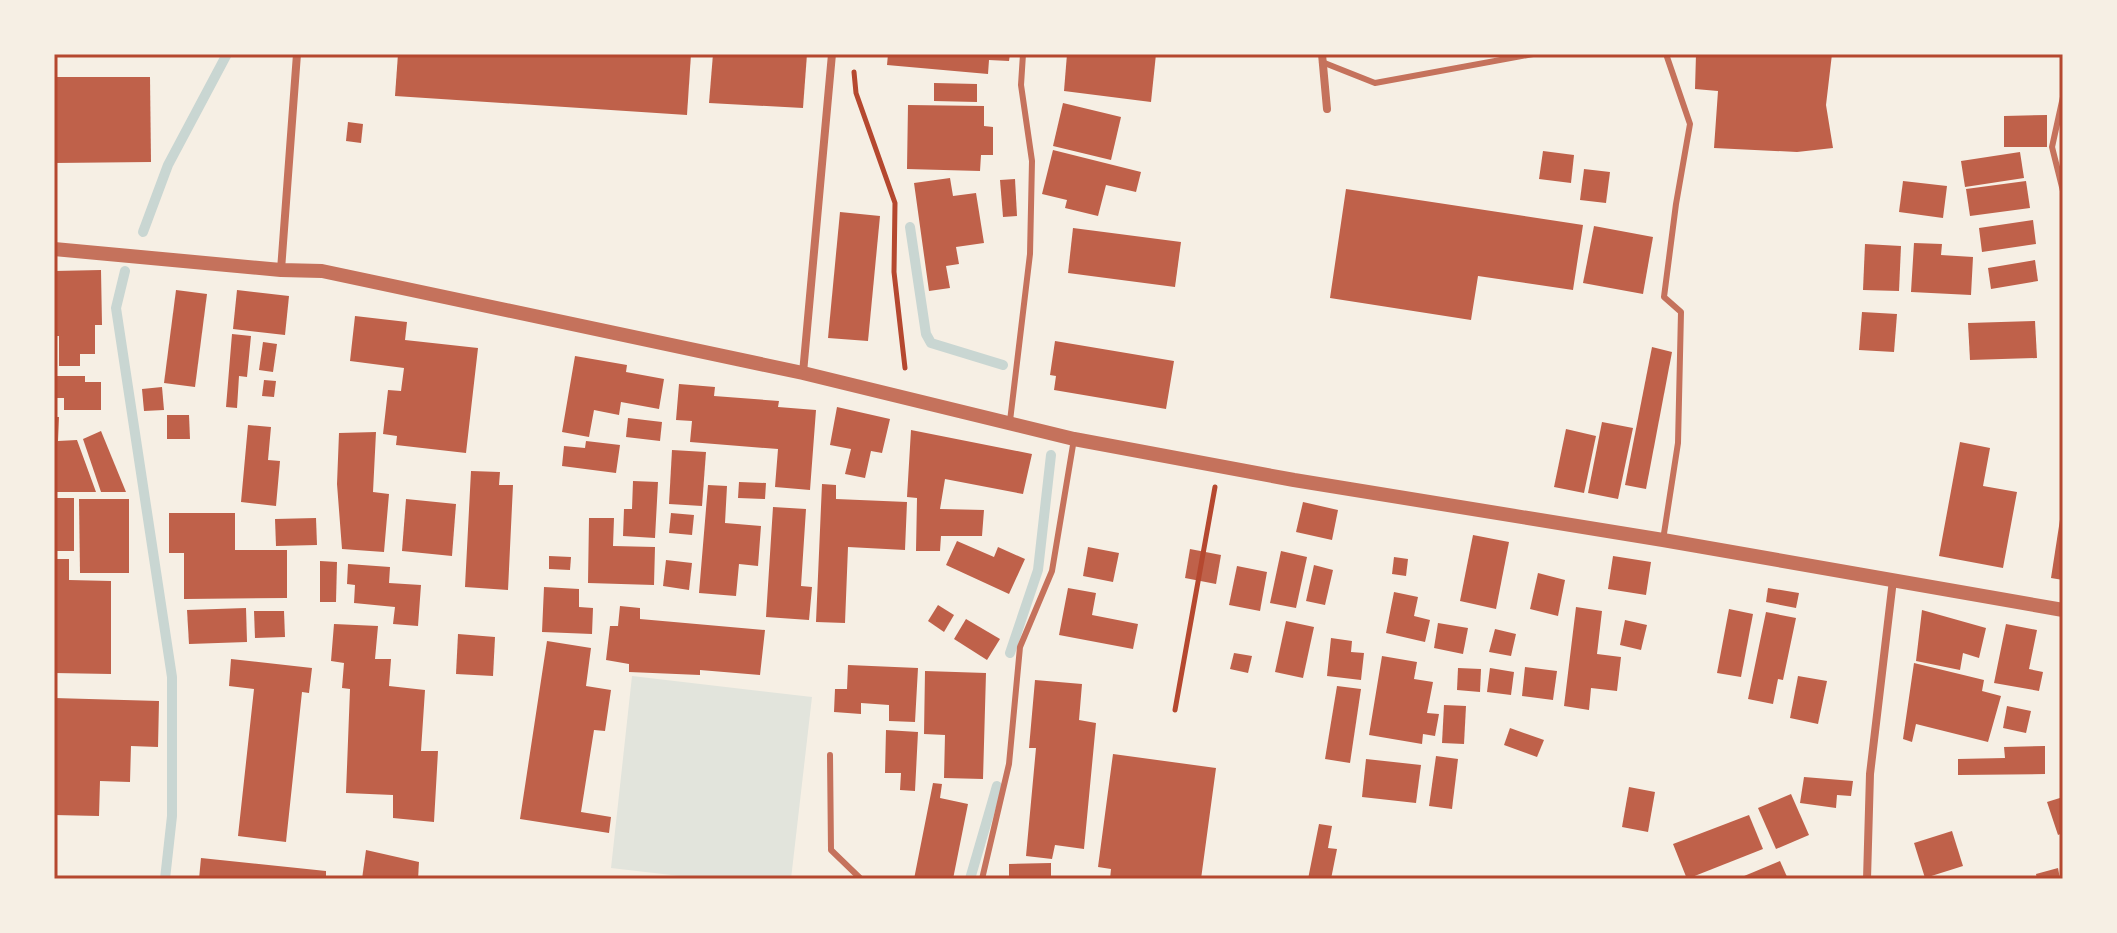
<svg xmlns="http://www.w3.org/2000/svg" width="2117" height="933" font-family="'Golos Text',sans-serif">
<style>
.green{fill:#e2e4dc}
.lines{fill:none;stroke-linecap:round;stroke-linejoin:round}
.stream{stroke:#c9d6d2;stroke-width:10}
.building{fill:#bf614a}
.path{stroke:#b5482f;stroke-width:5}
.service{stroke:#c5725c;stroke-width:6}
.minor{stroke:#c5725c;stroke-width:8}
.tertiary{stroke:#c5725c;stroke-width:14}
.neatline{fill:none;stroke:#b5482f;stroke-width:3}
</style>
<rect width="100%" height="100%" fill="#f6efe4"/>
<polygon class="green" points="632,676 812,697 791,879 706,879 611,868"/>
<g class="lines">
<g class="stream">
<polyline points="910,227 926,334 931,343 1003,365"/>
<polyline points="143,232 168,165 227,54"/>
<polyline points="125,271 116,308 172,677 172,816 165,879"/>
<polyline points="1010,653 1038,570 1051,455"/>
<polyline points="970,879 997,786"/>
</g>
</g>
<g class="building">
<polygon points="398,54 691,54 687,115 395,96"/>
<polygon points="713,54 807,54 803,108 709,103"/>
<polygon points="888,54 1010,54 1009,61 989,60 988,74 887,65"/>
<polygon points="1067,54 1156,54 1151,102 1064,91"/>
<polygon points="1696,54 1832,54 1826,105 1833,148 1797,152 1714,148 1718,91 1695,89"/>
<polygon points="54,77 150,77 151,162 54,163"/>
<polygon points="934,83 977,84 977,102 934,101"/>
<polygon points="1063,103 1121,117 1111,160 1053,146"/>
<polygon points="908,105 984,106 984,126 993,127 993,155 981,155 980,171 907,169"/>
<polygon points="2047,115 2047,147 2004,147 2004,116"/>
<polygon points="348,122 363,124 361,143 346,141"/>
<polygon points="1053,150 1141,172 1136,192 1106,185 1098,216 1065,208 1067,200 1042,194"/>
<polygon points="1543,151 1574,155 1571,183 1539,179"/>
<polygon points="2020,152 2024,178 1965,187 1961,161"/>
<polygon points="1584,169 1610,172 1606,203 1580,200"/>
<polygon points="950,178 953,196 976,193 984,243 956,247 959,264 946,266 950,288 929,291 914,183"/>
<polygon points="1015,179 1017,216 1003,217 1000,180"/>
<polygon points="1903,181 1947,186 1943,218 1899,212"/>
<polygon points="2026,181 2030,208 1970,216 1966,189"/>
<polygon points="1346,189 1583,225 1573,290 1478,276 1471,320 1330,298"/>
<polygon points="840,212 880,216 868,341 828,338"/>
<polygon points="2033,220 2036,244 1982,252 1979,228"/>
<polygon points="1594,226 1653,237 1643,294 1583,283"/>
<polygon points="1073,228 1181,242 1175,287 1068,273"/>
<polygon points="1914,243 1942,244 1941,255 1973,257 1971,295 1911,292"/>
<polygon points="1865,244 1901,246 1899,291 1863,290"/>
<polygon points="2035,260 2038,281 1991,289 1988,268"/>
<polygon points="101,270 102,325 95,325 95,354 80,354 80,366 59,366 59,336 54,336 54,271"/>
<polygon points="176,290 207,294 195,387 164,383"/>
<polygon points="237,290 289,296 285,335 233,329"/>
<polygon points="1862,312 1897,314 1894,352 1859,350"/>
<polygon points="355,316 407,322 405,340 478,348 466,453 396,445 397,436 383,434 388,390 401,391 404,368 350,361"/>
<polygon points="2035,321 2037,358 1970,360 1968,323"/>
<polygon points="232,334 251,336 247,377 239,376 237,408 226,407"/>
<polygon points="1055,341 1174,361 1166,409 1054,390 1056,376 1050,375"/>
<polygon points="263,342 277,344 273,372 259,370"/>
<polygon points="1652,347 1672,352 1646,489 1625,485"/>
<polygon points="575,356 627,365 626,372 664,379 659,409 621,402 619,415 594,410 589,437 562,432"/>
<polygon points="54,376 85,376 85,382 101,382 101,410 64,410 64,398 54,398"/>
<polygon points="264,380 276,381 274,397 262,396"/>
<polygon points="679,384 715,387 714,396 779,401 778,407 816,410 810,490 775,487 778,449 690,442 692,421 676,420"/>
<polygon points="162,387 164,410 144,411 142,389"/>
<polygon points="837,407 890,419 882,453 871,451 865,478 845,474 851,449 830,445"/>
<polygon points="167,415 189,415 190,439 167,439"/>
<polygon points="54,417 59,417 58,441 77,440 96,492 54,492"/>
<polygon points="628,418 662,422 660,441 626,437"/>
<polygon points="1602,422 1633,428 1618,499 1588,493"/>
<polygon points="248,425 271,427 268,460 280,461 276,506 241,502"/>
<polygon points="1566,429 1596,436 1584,493 1554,487"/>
<polygon points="911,430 1032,454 1023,494 945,479 940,509 984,510 982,536 941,536 940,551 916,551 917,498 907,497"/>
<polygon points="101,431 126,492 101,492 83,439"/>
<polygon points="376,432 373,492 389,494 384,552 342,549 337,484 339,433"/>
<polygon points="586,441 620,445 616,473 562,466 564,446 585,448"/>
<polygon points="1960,442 1990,448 1983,486 2017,492 2003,568 1939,556"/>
<polygon points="672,450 706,452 702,506 669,504"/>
<polygon points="471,471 500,472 499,485 513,485 508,590 465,587"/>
<polygon points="633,481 658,482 655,538 623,536 624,509 632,509"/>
<polygon points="739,482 766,483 765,499 738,498"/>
<polygon points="822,484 836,485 836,499 907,502 905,550 848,547 845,623 816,622"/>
<polygon points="708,485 727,486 725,523 761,526 758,566 739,564 736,596 699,593"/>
<rect x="54" y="498" width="20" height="53"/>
<polygon points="79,499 129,499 129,573 80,573"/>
<polygon points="406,499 456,504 452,556 402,551"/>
<polygon points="1303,502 1338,510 1332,540 1296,532"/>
<polygon points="773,507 806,509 801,586 812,587 809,620 766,617"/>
<polygon points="169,513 235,513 235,550 287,550 287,598 184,599 184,553 169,553"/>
<polygon points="671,513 694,515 692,535 669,533"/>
<polygon points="2061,513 2063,513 2063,580 2051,578"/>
<polygon points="316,518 317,545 276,546 275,519"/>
<polygon points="589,518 614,518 613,546 655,547 654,585 588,583"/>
<polygon points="1473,535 1509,542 1496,609 1460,601"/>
<polygon points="957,541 994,557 998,547 1025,559 1009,594 946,565"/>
<polygon points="1088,547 1119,553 1113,582 1083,576"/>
<polygon points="1190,549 1221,555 1216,584 1185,578"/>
<polygon points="1281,551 1307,557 1296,608 1270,603"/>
<polygon points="549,556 571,557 570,570 549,569"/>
<polygon points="1613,556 1651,562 1646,595 1608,589"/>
<polygon points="1394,557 1408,559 1406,576 1392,574"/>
<polygon points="54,559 69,559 69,580 111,581 111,674 54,673"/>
<polygon points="666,560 692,563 689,590 663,586"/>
<polygon points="320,561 337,562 336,602 320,602"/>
<polygon points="348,564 390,567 389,583 421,585 418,626 393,624 395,607 354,603 355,585 347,584"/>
<polygon points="1314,565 1333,570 1325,605 1306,601"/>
<polygon points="1237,566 1267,572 1260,611 1229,605"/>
<polygon points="1538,573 1565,580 1558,616 1530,609"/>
<polygon points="544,587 579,589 579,607 593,608 592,634 542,632"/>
<polygon points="1068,588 1096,593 1092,615 1138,624 1133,649 1059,635"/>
<polygon points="1768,588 1799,593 1796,608 1766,602"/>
<polygon points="1394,592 1418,597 1414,616 1430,620 1425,642 1386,633"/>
<polygon points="938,605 954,615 944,632 928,621"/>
<polygon points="620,606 640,608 640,619 765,630 760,675 700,670 700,675 629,672 629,664 606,660 610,626 618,626"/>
<polygon points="1576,607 1602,611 1597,654 1621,657 1617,691 1591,688 1589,710 1564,706"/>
<polygon points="246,608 247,642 189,644 187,610"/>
<polygon points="1729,609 1753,614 1741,677 1717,673"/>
<polygon points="1922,610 1986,628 1979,658 1963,653 1960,670 1916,661"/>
<polygon points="254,611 284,611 285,637 255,638"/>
<polygon points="1766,612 1796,618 1783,680 1778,679 1773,704 1748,699"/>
<polygon points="966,619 1000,639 987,660 954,639"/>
<polygon points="1625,620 1647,625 1641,650 1620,645"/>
<polygon points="1286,621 1314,627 1303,678 1275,672"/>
<polygon points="1438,623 1468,628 1463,654 1434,648"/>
<polygon points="334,624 378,626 375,659 391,659 389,686 425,690 421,751 438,751 434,822 393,818 393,795 346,793 350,689 342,688 344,663 331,661"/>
<polygon points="2006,624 2037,630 2029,669 2043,672 2039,691 1994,683"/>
<polygon points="1495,629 1516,634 1511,656 1489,652"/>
<polygon points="458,634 495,637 493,676 456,674"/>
<polygon points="1331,638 1352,641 1351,652 1364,653 1361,680 1327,676"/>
<polygon points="547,641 591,648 586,686 611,690 605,731 594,730 581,812 611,817 609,833 520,819"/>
<polygon points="1234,653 1252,656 1248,673 1230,669"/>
<polygon points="1382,656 1417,662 1414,679 1433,682 1427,713 1439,714 1435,736 1423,734 1422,744 1369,735"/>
<polygon points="231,659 312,668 309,693 302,692 286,842 238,836 254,689 229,686"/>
<polygon points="1914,663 1984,680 1982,691 2001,696 1988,742 1916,724 1912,742 1903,739"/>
<polygon points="848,665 918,668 915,722 889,721 889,705 861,703 861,714 834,712 835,689 847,689"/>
<polygon points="1525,667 1557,671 1553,700 1522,696"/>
<polygon points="1458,668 1481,669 1480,692 1457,690"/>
<polygon points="1490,668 1514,672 1511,695 1487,692"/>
<polygon points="925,671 986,673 983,779 944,778 945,735 924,734"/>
<polygon points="1798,676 1827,681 1818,724 1790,718"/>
<polygon points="1035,680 1082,684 1079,720 1096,723 1084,849 1055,845 1052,859 1026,856 1036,748 1029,748"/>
<polygon points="1337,686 1361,689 1350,763 1325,759"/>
<polygon points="54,698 159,701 158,747 131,746 130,782 100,781 99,816 54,815"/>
<polygon points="1444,705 1466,706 1464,744 1442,743"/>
<polygon points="2007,706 2031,711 2026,733 2003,728"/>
<polygon points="1510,728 1544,740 1537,757 1504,745"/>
<polygon points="886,730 918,732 915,791 900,790 901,773 885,773"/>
<polygon points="2045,746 2045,774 1958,775 1958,759 2005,758 2004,747"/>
<polygon points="1113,754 1216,768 1201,879 1110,879 1111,869 1098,867"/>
<polygon points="1436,756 1458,759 1452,809 1429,806"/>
<polygon points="1366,759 1421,765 1416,803 1362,797"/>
<polygon points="1804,777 1853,781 1851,796 1837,795 1836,808 1800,803"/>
<polygon points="933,783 942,784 940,798 968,804 953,879 914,879"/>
<polygon points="1629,787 1655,792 1648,832 1622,827"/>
<polygon points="1791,794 1809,835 1776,849 1758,808"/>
<polygon points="2063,797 2063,833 2058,835 2047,802"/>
<polygon points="1749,815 1763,849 1687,879 1673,844"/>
<polygon points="1319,824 1332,826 1328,848 1337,849 1331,879 1308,879"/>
<polygon points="1952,831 1963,866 1925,878 1914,843"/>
<polygon points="366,850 419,862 418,879 362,879"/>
<polygon points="201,858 326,871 326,879 199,879"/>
<polygon points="1780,861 1788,879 1737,879"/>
<polygon points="1051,863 1051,879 1009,879 1009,864"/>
<polygon points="2058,868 2060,879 2037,879 2036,874"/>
</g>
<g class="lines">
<g class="path">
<polyline points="854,72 856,93 895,203 894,272 905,368"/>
<polyline points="1175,710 1215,487"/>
</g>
<g class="service">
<polyline points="1322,62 1375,83 1533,54"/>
<polyline points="2063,97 2052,147 2063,191"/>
<polyline points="1010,421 1030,254 1032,161 1021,85 1023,54"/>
<polyline points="1663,540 1678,443 1681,312 1664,297 1676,204 1690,124 1666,54"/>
<polyline points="830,755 831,850 861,879"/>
<polyline points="982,879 1009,764 1020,647 1052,571 1074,439"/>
</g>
<g class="minor">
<polyline points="1322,54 1327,109"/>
<polyline points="281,270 297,54"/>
<polyline points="803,373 832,54"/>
<polyline points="1867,879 1870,774 1893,580"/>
</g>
<polyline class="tertiary" points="54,249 281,270 322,271 803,373 1074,439 1294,480 1663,540 2063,610"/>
</g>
<rect width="2117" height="933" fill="none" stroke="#f6efe4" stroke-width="112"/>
<rect x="56" y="56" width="2005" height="821" class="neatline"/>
</svg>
